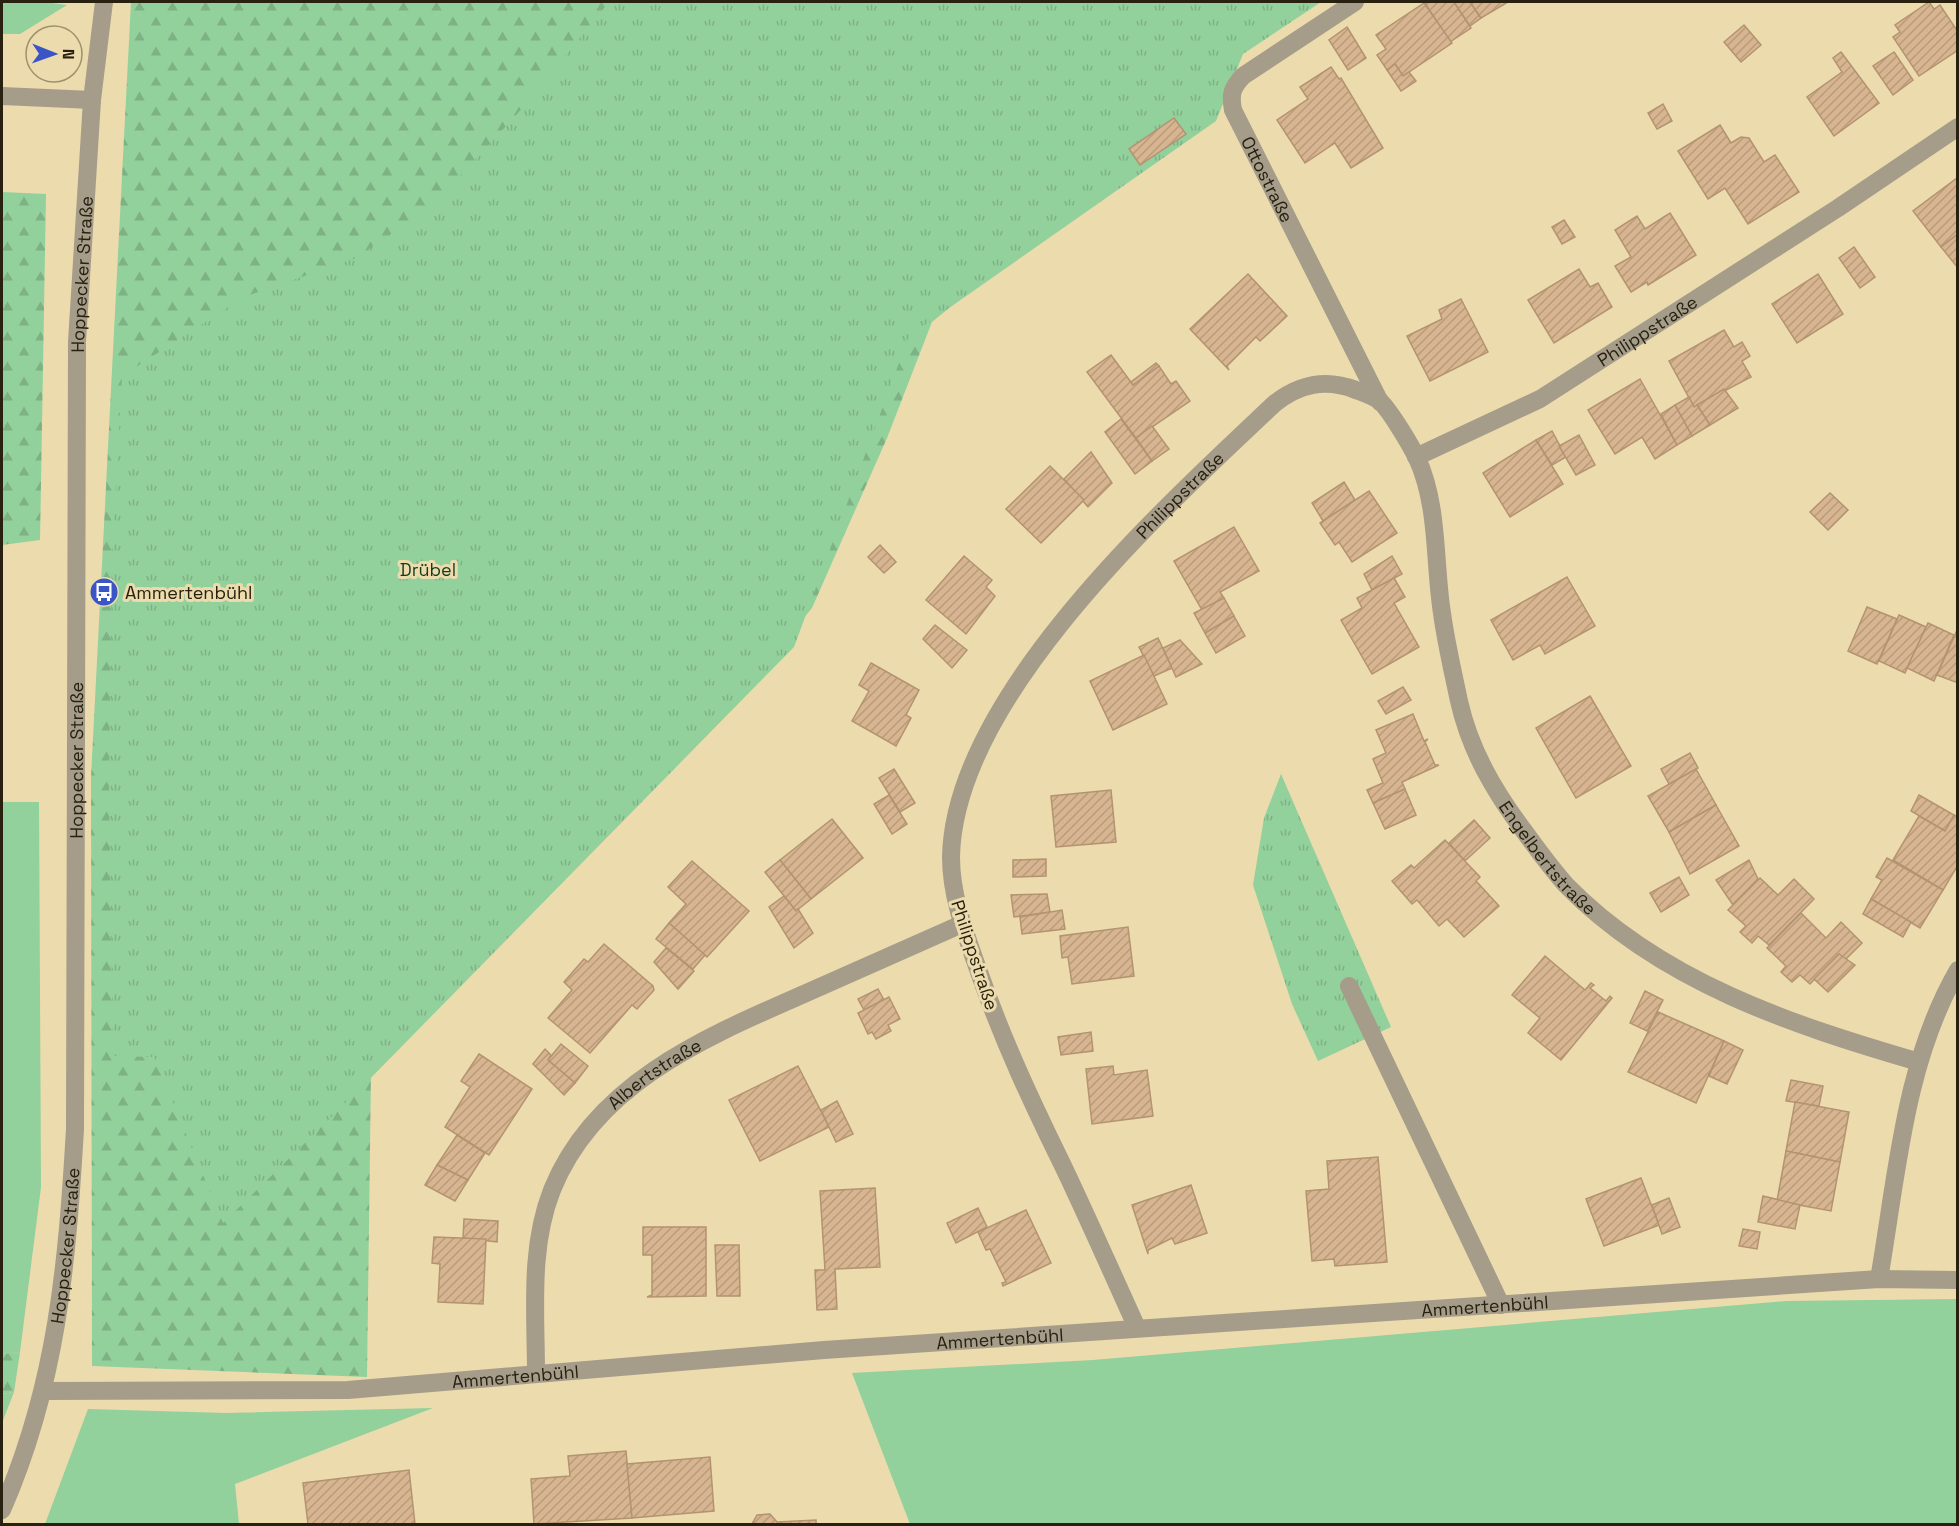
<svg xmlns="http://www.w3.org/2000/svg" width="1959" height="1526" font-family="'Space Grotesk',sans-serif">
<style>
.green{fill:#92d09c}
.forest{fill:url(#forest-firs)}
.park{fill:url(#park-tufts)}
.building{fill:url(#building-hatch);stroke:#b39370;stroke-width:1.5}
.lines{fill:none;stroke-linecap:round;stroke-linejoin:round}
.service{stroke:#a59d8a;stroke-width:18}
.minor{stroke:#a59d8a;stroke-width:18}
.tertiary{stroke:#a59d8a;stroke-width:18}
.labels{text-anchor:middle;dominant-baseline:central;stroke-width:6;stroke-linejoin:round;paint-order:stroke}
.street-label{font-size:18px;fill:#282110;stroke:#ecdbad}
.park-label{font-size:18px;fill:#133b1d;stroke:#ecdbad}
.poi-label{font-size:18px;fill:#282110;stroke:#ecdbad;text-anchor:start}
</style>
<defs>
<pattern id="forest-firs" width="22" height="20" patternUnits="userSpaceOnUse" patternTransform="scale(1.5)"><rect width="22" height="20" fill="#92d09c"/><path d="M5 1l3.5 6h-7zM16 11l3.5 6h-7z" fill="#7eb285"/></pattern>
<pattern id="park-tufts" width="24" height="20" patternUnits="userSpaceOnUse" patternTransform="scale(1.5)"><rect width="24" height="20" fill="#92d09c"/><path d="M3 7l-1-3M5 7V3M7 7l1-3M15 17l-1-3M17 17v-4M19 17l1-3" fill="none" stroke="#7eb285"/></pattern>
<pattern id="building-hatch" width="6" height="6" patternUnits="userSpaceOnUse" patternTransform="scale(1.5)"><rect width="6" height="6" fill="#d7b591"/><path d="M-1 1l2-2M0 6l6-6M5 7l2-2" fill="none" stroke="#b99b7c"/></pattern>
</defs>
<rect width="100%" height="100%" fill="#ecdbad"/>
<g class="green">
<polygon points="2,2 44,2 67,5 20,34 2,34"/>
<polygon points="2,802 39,802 41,1187 20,1352 2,1354"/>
<polygon points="1957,1299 1957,1524 910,1524 852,1373 1093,1360 1787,1301"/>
<polygon points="14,1392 2,1423 2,1394"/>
<polygon points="433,1408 235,1484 239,1524 45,1524 88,1409 226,1413"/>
</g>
<g class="forest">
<polygon points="131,2 1306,2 1100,132 1021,249 932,322 887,438 812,608 771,658 371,1071 367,1377 92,1366 91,777"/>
<polygon points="2,192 46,194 40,540 2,545"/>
<polygon points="20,1352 14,1392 2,1394 2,1354"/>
</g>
<g class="park">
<polygon points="609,2 1321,2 1243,54 1216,121 909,336 794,647 357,1092 223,1223 154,1057 113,1056 109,787 112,554 122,376 244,297 356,258 433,205 518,113"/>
<polygon points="1281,774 1391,1027 1318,1061 1292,1004 1253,885 1264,818"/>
</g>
<g class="building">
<polygon points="1428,2 1454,2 1471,28 1450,42 1425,3"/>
<polygon points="1454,2 1470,2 1481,18 1470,26"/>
<polygon points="1470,2 1508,2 1481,18"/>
<polygon points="1929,2 1934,9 1940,5 1958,32 1958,50 1919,76 1893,37 1900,32 1895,25"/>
<polygon points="1424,3 1452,43 1403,76 1395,64 1387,70 1377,55 1386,49 1376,35"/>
<polygon points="1744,25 1761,45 1741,62 1724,42"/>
<polygon points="1347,27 1366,58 1348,70 1329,40"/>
<polygon points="1841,52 1879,103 1834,136 1807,97 1842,72 1833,58"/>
<polygon points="1894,52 1913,80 1893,95 1873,66"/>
<polygon points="1395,64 1403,76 1409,72 1416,81 1401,91 1387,70"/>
<polygon points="1331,67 1339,79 1341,78 1383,148 1351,168 1335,143 1305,163 1277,120 1308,99 1300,87"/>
<polygon points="1663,104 1672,121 1657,129 1648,113"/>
<polygon points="1174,118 1186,134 1140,165 1129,149"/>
<polygon points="1720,125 1731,143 1741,137 1749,138 1764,162 1775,155 1799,192 1748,224 1725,188 1708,199 1678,151"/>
<polygon points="1957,178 1958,234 1941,247 1913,211"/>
<polygon points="1670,213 1696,255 1648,285 1647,282 1631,292 1615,266 1631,257 1615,230 1637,216 1645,229"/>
<polygon points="1564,220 1575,237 1562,244 1552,227"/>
<polygon points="1958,234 1958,268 1941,247"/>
<polygon points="1854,247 1875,277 1860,288 1839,258"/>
<polygon points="1579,269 1590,287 1598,283 1612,307 1554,343 1528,300"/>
<polygon points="1248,274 1287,316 1260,341 1256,337 1227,366 1229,370 1190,329"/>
<polygon points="1818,274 1843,314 1797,343 1772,304"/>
<polygon points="1461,299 1488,352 1430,381 1407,336 1442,319 1439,310"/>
<polygon points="1724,330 1734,347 1742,342 1750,356 1742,361 1751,377 1694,407 1669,361"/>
<polygon points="1111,355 1133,385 1159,366 1171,384 1176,381 1190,401 1136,438 1087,372"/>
<polygon points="1156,363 1159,366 1133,385 1131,382"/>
<polygon points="1640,379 1677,445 1655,459 1642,437 1615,454 1588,410"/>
<polygon points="1724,389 1738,408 1710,425 1697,405"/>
<polygon points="1689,397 1694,407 1697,405 1710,425 1692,436 1675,405"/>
<polygon points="1675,405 1692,436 1677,445 1661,414"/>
<polygon points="1121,419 1152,461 1135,474 1105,432"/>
<polygon points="1152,426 1169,449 1152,461 1136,438"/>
<polygon points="1552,431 1566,457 1552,465 1536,440"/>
<polygon points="1579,435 1595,465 1576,475 1559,446"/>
<polygon points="1536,440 1563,484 1510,517 1483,473"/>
<polygon points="1091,452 1112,483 1088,507 1064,479"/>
<polygon points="1050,466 1084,500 1041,543 1006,509"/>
<polygon points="1344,482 1355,500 1323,521 1312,503"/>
<polygon points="1369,491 1397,533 1352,562 1339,542 1335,545 1320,523"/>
<polygon points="1830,493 1848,510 1828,530 1810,512"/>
<polygon points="1234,527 1259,571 1220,592 1224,598 1202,610 1174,561"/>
<polygon points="880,545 896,562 884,573 868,557"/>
<polygon points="964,556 992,580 986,587 995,596 966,634 926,600"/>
<polygon points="1392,556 1402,574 1372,590 1364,574"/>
<polygon points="1567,577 1595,626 1545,654 1540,645 1513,660 1491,620"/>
<polygon points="1394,578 1405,597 1394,603 1419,647 1372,674 1341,620 1362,608 1357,598"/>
<polygon points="1224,598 1234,616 1205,633 1194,613"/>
<polygon points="1867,607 1897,619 1877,664 1848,651"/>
<polygon points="1899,615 1926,627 1905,673 1879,661"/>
<polygon points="1234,616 1245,636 1216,653 1205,633"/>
<polygon points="1928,623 1954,635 1934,681 1907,668"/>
<polygon points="935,625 967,650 952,668 923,639"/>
<polygon points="1957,630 1958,630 1958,683 1937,675"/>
<polygon points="1158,638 1172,668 1154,676 1139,647"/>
<polygon points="1180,640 1202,664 1176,677 1163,648"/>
<polygon points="1144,655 1167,704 1113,730 1090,681"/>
<polygon points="871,663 919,690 906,715 911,718 896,746 852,721 869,691 859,685"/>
<polygon points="1403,687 1411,700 1386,714 1378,701"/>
<polygon points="1590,696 1631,766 1576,798 1536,728"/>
<polygon points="1413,714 1424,741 1428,739 1425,742 1435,765 1439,765 1402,782 1405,789 1373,803 1367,790 1383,783 1373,759 1386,753 1376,730"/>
<polygon points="1690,753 1698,768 1669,784 1661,769"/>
<polygon points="894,769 915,803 900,812 879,778"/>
<polygon points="1696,769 1716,805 1669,832 1648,796"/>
<polygon points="1405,789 1416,815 1385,829 1373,803"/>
<polygon points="1111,790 1116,842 1056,847 1051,796"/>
<polygon points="889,795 907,824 892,834 874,804"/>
<polygon points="1919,795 1954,815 1945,831 1911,811"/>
<polygon points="1716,805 1739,846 1690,874 1669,832"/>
<polygon points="1954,815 1958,817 1958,865 1943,890 1893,860 1919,816 1945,831"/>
<polygon points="832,819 863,858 811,899 780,860"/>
<polygon points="1474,820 1490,838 1466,860 1463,859 1449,843"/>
<polygon points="1445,840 1480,877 1476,881 1499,906 1464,937 1447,919 1439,926 1417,900 1412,904 1392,881 1411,865 1414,868"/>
<polygon points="1887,858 1943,890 1920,928 1871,899 1882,880 1876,877"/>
<polygon points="1046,859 1046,876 1013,877 1013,860"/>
<polygon points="780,860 811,899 796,911 765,872"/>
<polygon points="1749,860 1758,879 1733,905 1716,880"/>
<polygon points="692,861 749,911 707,957 669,923 686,904 668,887"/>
<polygon points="1679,877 1689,895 1661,912 1650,893"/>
<polygon points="1760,878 1778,895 1794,879 1814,899 1769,945 1758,936 1752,943 1740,932 1746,926 1728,910"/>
<polygon points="1047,894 1050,912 1014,917 1011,895"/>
<polygon points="784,896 796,911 798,909 813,933 794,948 769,907"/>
<polygon points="1871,899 1911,922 1903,937 1863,914"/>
<polygon points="1062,910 1065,929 1022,934 1020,917"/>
<polygon points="1801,913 1826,938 1841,922 1862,943 1845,960 1839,954 1810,984 1800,975 1792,982 1781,972 1786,966 1767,948"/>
<polygon points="669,923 705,955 693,969 656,939"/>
<polygon points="1128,927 1134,976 1072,984 1068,957 1062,958 1060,936"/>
<polygon points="604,944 653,986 654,990 637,1009 632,1005 590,1053 548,1018 572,990 564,982 584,959 588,962"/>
<polygon points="666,948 694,971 678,989 654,962"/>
<polygon points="1839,954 1855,965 1828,992 1814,979"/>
<polygon points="1545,956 1585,990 1591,983 1594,985 1590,988 1606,1001 1610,996 1612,998 1561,1060 1528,1033 1540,1018 1512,995"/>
<polygon points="878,989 884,1000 864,1010 858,999"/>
<polygon points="1645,991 1663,1000 1647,1031 1630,1023"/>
<polygon points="889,997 900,1019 888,1025 891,1031 876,1039 872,1032 868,1034 858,1013"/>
<polygon points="1658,1012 1724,1041 1696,1103 1628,1072"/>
<polygon points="1091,1032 1093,1051 1061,1055 1058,1037"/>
<polygon points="1724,1041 1743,1050 1727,1084 1709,1076"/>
<polygon points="561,1044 588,1066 575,1083 548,1060"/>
<polygon points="545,1049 551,1055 548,1060 575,1083 564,1095 533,1064"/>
<polygon points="479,1054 532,1089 489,1155 445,1127 470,1087 461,1081"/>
<polygon points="798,1066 829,1127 760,1161 729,1100"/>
<polygon points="1113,1066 1114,1075 1147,1070 1153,1116 1092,1124 1086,1069"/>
<polygon points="1791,1080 1823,1086 1819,1106 1786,1101"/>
<polygon points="837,1101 853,1134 836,1142 821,1110"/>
<polygon points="1795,1102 1849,1112 1840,1162 1786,1151"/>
<polygon points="457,1135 485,1153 468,1180 437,1165"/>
<polygon points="1786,1151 1840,1162 1831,1211 1777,1201"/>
<polygon points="1378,1157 1387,1262 1335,1266 1334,1259 1312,1261 1306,1191 1329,1189 1327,1161"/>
<polygon points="437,1165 468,1180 455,1201 425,1185"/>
<polygon points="1641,1178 1659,1225 1604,1246 1586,1199"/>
<polygon points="1191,1185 1207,1233 1175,1244 1172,1238 1148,1250 1148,1254 1132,1205"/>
<polygon points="875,1188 880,1267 835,1269 837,1309 817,1310 815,1270 825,1270 820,1191"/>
<polygon points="1763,1196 1800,1205 1795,1229 1758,1222"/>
<polygon points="1669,1198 1680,1227 1662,1234 1652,1205"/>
<polygon points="978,1208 987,1227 956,1243 947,1223"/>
<polygon points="1026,1210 1051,1263 1003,1286 1002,1283 1006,1282 990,1249 986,1250 978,1232"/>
<polygon points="464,1219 498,1221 497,1242 463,1238"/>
<polygon points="643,1227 706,1227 706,1296 647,1297 652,1295 652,1255 643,1255"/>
<polygon points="1743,1229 1760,1232 1757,1249 1739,1246"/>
<polygon points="434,1237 486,1239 483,1304 438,1302 440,1264 432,1263"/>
<polygon points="715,1245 739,1245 740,1296 717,1296"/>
<polygon points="626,1451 632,1518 534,1524 531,1479 570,1476 568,1456"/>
<polygon points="710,1457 714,1511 632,1518 627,1464"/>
<polygon points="409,1470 415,1524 308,1524 303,1483"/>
<polygon points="770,1514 777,1522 816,1520 816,1524 752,1524 757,1515"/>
</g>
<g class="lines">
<polyline class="service" points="1349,986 1501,1305"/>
<g class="minor">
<path id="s1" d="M 1355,2 L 1243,76 C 1232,88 1230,94 1233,110 L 1380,402"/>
<polyline points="2,96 92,100"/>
<path id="s2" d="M 1416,457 L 1540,399 L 1838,208 L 1958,127"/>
<path d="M 1879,1279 C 1897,1176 1904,1063 1958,970"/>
<path id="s3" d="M 1137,1328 C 1113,1275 1090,1223 1065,1170 C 1033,1105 1003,1041 979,972 C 966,935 951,897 951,857 C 954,697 1164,508 1274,404 C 1299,384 1325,378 1356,390 C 1364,393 1373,396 1380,401 C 1391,412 1410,444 1417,458 C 1439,506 1434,563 1442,613 C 1446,643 1453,672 1459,701 C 1470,750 1494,791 1524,831 C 1537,849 1551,868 1566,885 C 1661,982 1792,1025 1919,1062"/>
<path id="s4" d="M 536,1374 C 536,1313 529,1248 552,1190 C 595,1083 706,1037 804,994 C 857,970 910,947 962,924"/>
<path id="s5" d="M 44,1391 L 348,1390 L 824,1350 L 1879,1279 L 1958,1280"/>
</g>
<path class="tertiary" id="s6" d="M 2,1510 C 57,1384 67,1265 75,1129 L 77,342 L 92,100 L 104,2"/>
</g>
<defs>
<g id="bus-disc" transform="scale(1.5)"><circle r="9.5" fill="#3b54c6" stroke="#ecdbad"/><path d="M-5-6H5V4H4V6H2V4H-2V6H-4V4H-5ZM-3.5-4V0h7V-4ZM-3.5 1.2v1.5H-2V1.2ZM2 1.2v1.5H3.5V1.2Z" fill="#fff"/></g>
</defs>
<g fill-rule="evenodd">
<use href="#bus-disc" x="104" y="592"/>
</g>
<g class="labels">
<g class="street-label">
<text stroke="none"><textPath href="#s1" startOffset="249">Ottostraße</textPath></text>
<text stroke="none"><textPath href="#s6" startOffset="1245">Hoppecker Straße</textPath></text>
<text stroke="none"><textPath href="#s2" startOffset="264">Philippstraße</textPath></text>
<text stroke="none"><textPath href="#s3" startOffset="946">Philippstraße</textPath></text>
<text stroke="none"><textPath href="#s6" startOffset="759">Hoppecker Straße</textPath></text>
<text stroke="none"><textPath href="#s3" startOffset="1689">Engelbertstraße</textPath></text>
<text transform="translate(975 955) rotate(72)">Philippstraße</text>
<text stroke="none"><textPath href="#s4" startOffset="344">Albertstraße</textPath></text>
<text stroke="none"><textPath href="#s6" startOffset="273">Hoppecker Straße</textPath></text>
<text stroke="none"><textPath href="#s5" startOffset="1444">Ammertenbühl</textPath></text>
<text stroke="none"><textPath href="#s5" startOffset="958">Ammertenbühl</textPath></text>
<text stroke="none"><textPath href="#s5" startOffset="472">Ammertenbühl</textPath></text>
</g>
<g class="park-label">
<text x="428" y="569">Drübel</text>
</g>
<g class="poi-label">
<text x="125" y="592">Ammertenbühl</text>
</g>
</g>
<rect width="1959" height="1526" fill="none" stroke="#282110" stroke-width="6"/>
<g transform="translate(54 54) rotate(91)"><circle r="28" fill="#ecdbad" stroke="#9e916e" stroke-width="1.5"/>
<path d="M0-4.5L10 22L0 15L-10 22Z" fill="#3b54c6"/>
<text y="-9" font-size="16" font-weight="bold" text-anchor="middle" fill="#282110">N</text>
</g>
</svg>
